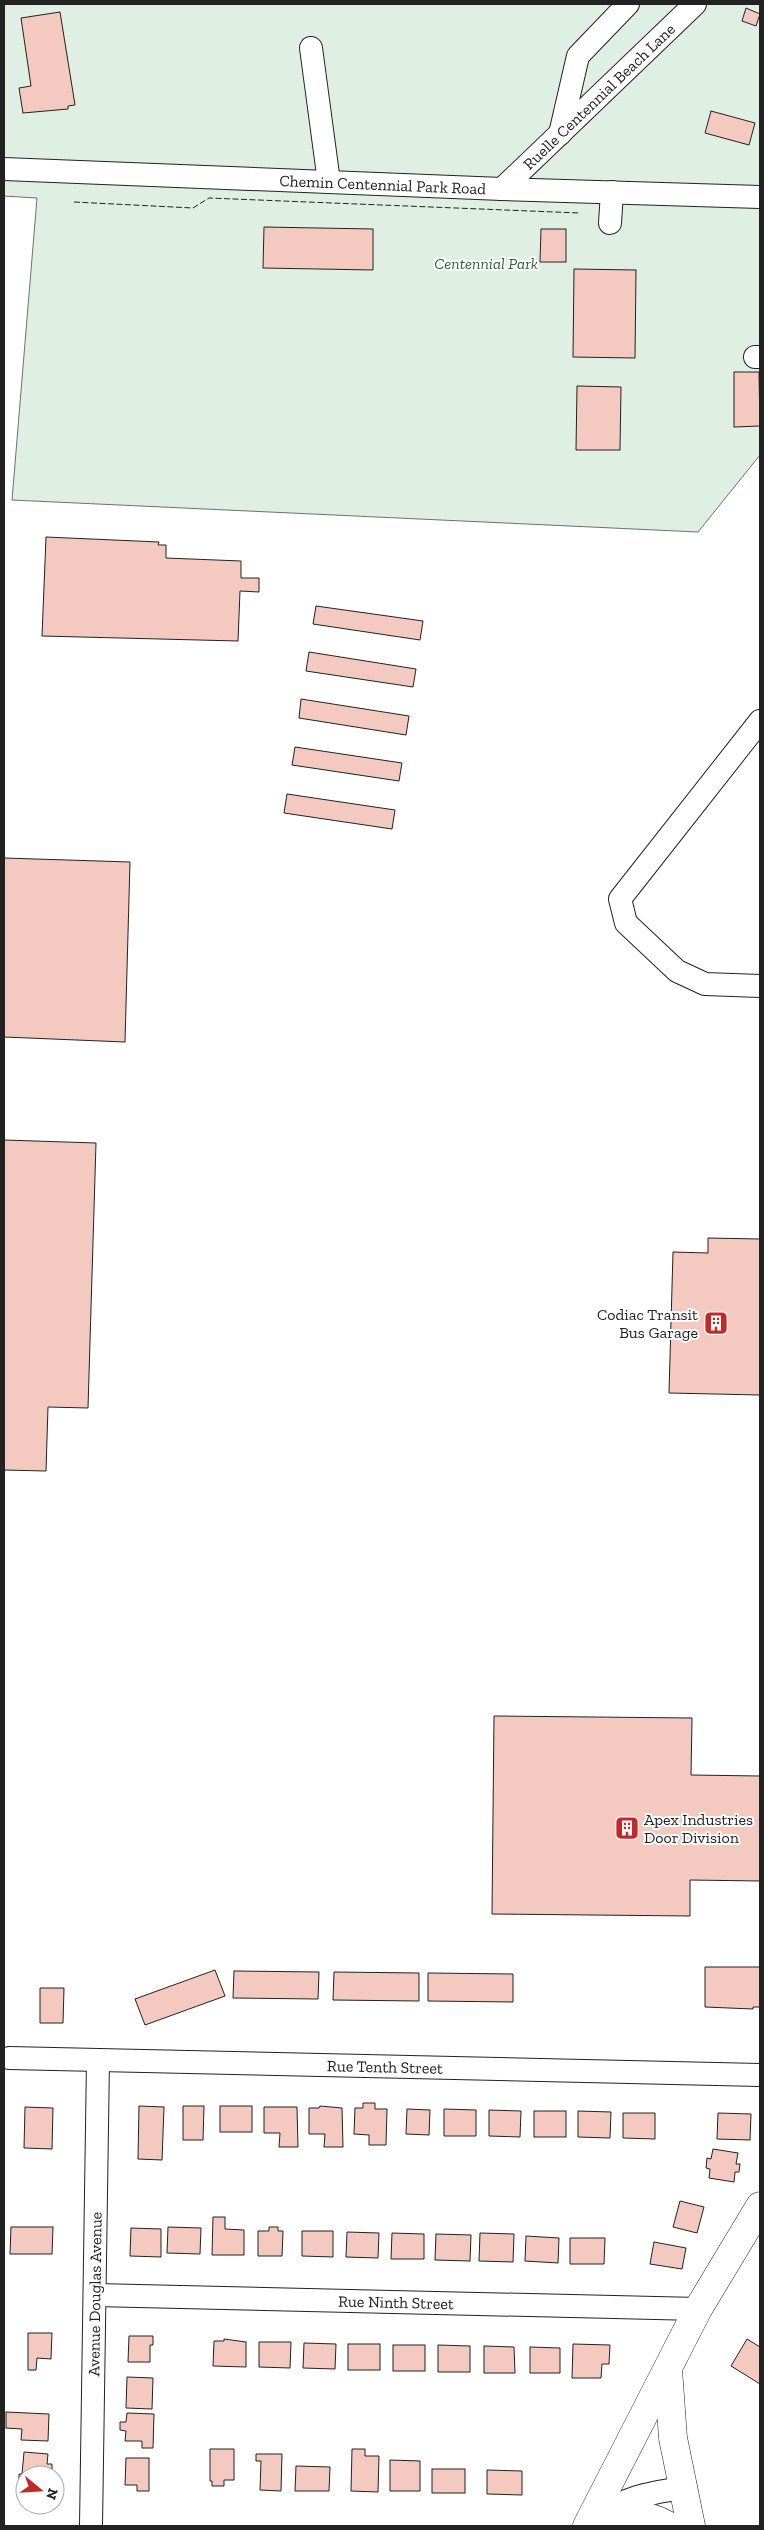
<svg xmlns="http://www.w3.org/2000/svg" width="764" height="2530" font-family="'Zilla Slab',serif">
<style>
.green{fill:#e0efe3;stroke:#6f6f6f}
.building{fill:#f3c9c0;stroke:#222}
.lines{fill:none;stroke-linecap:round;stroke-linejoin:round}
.minor-casing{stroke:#222;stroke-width:24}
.major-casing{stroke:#222;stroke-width:29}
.minor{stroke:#fff;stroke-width:22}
.major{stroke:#fff;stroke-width:28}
.fence{stroke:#222;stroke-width:1;stroke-dasharray:6 2.5;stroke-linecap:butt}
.labels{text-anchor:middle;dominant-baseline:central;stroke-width:4;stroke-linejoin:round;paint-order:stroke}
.street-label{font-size:16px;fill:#222;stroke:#fff}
.park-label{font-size:16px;font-style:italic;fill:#2f5e38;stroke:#fff}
.poi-label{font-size:16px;fill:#222;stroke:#fff;text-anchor:end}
</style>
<rect width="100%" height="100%" fill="#fff"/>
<polygon class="green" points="4,4 760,4 760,455 698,532 12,500 37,198 4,196"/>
<g class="building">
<polygon points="746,8 760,14 756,26 742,21"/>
<polygon points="60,12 75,105 68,106 68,109 23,113 19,88 31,86 21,18"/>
<polygon points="711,111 755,123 749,145 705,133"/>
<polygon points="264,227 373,229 373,270 263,268"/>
<polygon points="541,229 566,229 566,262 540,262"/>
<polygon points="574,269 636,270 635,358 573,357"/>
<polygon points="734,372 759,372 760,426 734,427"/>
<polygon points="577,386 621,387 620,450 576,450"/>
<polygon points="46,537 159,542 158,545 166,545 166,558 241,561 241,578 259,578 259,592 240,591 238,641 42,636"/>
<polygon points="316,606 423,621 420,640 313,624"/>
<polygon points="309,652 416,669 413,687 306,671"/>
<polygon points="301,699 409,716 406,735 299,718"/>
<polygon points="295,747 402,763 399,781 292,765"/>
<polygon points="287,794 395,810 392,829 284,813"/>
<polygon points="4,858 130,862 125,1042 4,1037"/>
<polygon points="4,1140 96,1143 88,1408 48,1407 46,1471 4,1470"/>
<polygon points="708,1238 760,1239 760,1395 669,1393 673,1252 708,1253"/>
<polygon points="494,1716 692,1718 691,1775 760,1776 760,1881 690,1880 690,1916 492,1914"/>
<polygon points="705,1967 760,1967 760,2007 753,2007 753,2009 705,2007"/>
<polygon points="215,1970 225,1996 145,2025 135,1999"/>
<polygon points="234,1971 319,1972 318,1999 233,1998"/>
<polygon points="334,1972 419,1973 419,2001 333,2000"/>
<polygon points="428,1973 513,1974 513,2002 428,2001"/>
<polygon points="40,1988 64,1988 63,2023 40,2023"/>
<polygon points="363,2103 375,2103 375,2109 387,2109 386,2145 369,2145 369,2135 354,2134 355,2108 363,2108"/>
<polygon points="139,2106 164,2107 162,2160 138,2159"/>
<polygon points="183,2106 204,2106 203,2140 183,2140"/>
<rect x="220" y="2106" width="32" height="26"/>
<polygon points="320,2106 342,2108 343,2147 324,2147 325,2134 309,2134 309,2108 319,2108"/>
<polygon points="25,2107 53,2108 52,2149 24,2148"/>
<polygon points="264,2107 297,2107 298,2147 279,2147 280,2133 264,2133"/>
<polygon points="407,2109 430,2110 429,2135 406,2134"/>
<polygon points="444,2109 476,2110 476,2136 444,2136"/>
<polygon points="489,2110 521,2111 520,2137 489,2136"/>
<rect x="534" y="2111" width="32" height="26"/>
<polygon points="578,2111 611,2112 610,2138 578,2137"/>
<polygon points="623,2113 655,2113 655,2139 623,2138"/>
<polygon points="718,2113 751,2114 750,2140 717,2139"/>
<polygon points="713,2149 738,2153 736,2164 740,2164 739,2172 735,2172 734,2182 709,2178 710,2169 706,2168 707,2158 711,2159"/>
<polygon points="680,2201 704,2207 697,2233 673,2227"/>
<polygon points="213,2217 225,2217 225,2229 244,2230 244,2255 212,2255"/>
<polygon points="11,2227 53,2227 52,2254 10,2254"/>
<polygon points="168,2227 201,2228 200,2254 167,2253"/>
<polygon points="269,2227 278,2227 278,2231 283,2231 282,2256 258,2256 258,2231 269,2231"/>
<polygon points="131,2228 161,2229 161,2257 130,2256"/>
<polygon points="302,2231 333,2231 333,2257 302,2256"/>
<polygon points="347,2232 379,2233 378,2258 346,2257"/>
<polygon points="392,2233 424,2234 424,2259 391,2259"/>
<polygon points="480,2233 514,2234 513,2262 479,2261"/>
<polygon points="436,2234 471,2235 470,2261 435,2260"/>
<polygon points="526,2236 559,2238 558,2263 525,2261"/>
<polygon points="570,2238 605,2238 604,2264 570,2264"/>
<polygon points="654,2242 686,2248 682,2269 650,2264"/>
<polygon points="28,2333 52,2333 51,2359 37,2358 36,2370 28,2370"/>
<polygon points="129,2336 153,2336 153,2345 150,2345 150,2362 128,2362"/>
<polygon points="224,2339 246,2342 246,2367 213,2366 214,2341 224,2341"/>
<polygon points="747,2339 760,2347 760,2384 731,2366"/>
<polygon points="259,2342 291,2342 290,2368 259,2367"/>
<polygon points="304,2343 336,2344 335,2369 303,2368"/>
<rect x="348" y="2344" width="32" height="26"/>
<polygon points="573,2344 610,2345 609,2364 602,2364 601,2378 572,2378"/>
<rect x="393" y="2345" width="32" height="26"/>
<polygon points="438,2345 470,2346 470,2372 438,2372"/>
<polygon points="484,2346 514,2347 515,2373 484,2373"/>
<polygon points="530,2347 560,2348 560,2373 530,2373"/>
<polygon points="127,2377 153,2378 152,2409 126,2408"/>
<polygon points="6,2412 49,2414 48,2441 21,2440 22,2429 6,2428"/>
<polygon points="127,2413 154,2414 153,2448 142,2448 142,2441 125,2441 126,2431 120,2430 120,2422 126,2422"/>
<polygon points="210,2449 234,2449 234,2480 224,2480 224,2486 212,2486 212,2481 210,2481"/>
<polygon points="352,2449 365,2449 365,2456 379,2456 378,2492 351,2491"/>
<polygon points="24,2452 48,2454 47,2464 52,2464 52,2474 25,2475 25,2482 19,2481 19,2474 22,2474"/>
<polygon points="256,2454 282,2454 281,2491 260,2490 261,2461 256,2461"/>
<polygon points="126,2458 149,2458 149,2491 137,2491 137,2485 125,2485"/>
<polygon points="390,2460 420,2461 420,2491 390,2491"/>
<polygon points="296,2466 330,2467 329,2491 295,2491"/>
<rect x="432" y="2469" width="33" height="24"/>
<polygon points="487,2470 522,2471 522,2495 487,2494"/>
</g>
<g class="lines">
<g class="minor-casing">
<g id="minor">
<polyline points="311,48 329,182"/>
<polyline points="560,134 578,56 628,4"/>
<path id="s1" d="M 4,169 L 502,189 L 760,197"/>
<path id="s2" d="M 502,189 L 695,4"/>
<polyline points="610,223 612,192"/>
<polyline points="755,357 760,357"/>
<polyline points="760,721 620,899 626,923 677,971 705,984 760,986"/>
<path id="s3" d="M 9,2058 L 760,2075"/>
<path id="s4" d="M 95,2295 L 698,2309"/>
<path d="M 598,2518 C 623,2497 650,2493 681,2488"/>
<path id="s5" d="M 91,2526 L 98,2060"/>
</g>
</g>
<g class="major-casing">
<g id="major">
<polyline points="668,2369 673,2438 691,2526"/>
<polyline points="587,2526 698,2309 760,2206"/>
<path d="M 598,2526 C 619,2509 647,2513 669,2526"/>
</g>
</g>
<use href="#minor" class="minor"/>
<use href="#major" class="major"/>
<polyline class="fence" points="74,202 193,208 209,198 579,213"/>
</g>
<defs>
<g id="building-square" transform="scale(1.25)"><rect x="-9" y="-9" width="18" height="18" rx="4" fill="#c62828" stroke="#fff"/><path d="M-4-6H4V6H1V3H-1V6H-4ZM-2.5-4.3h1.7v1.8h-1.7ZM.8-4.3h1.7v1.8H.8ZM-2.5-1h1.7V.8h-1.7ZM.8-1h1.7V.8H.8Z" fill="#fff"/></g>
</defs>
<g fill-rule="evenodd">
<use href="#building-square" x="716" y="1323"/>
<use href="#building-square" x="627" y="1828"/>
</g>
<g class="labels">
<g class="street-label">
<text stroke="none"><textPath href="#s2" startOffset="134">Ruelle Centennial Beach Lane</textPath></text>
<text stroke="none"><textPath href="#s1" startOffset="379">Chemin Centennial Park Road</textPath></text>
<text stroke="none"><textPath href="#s3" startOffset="376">Rue Tenth Street</textPath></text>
<text stroke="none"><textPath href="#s5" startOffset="232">Avenue Douglas Avenue</textPath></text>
<text stroke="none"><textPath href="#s4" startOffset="301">Rue Ninth Street</textPath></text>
</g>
<g class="park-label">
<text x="486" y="263">Centennial Park</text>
</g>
<g class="poi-label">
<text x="698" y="1314">Codiac Transit<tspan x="698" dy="18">Bus Garage</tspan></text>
<text x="644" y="1819" text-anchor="start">Apex Industries<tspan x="644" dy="18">Door Division</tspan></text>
</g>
</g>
<rect width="764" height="2530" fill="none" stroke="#222222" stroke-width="10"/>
<g transform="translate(40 2490) rotate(108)"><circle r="24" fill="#ffffff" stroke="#a7a7a7"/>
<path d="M0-4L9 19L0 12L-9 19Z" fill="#c62828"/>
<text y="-8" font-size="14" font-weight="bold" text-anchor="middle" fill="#222222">N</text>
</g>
</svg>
